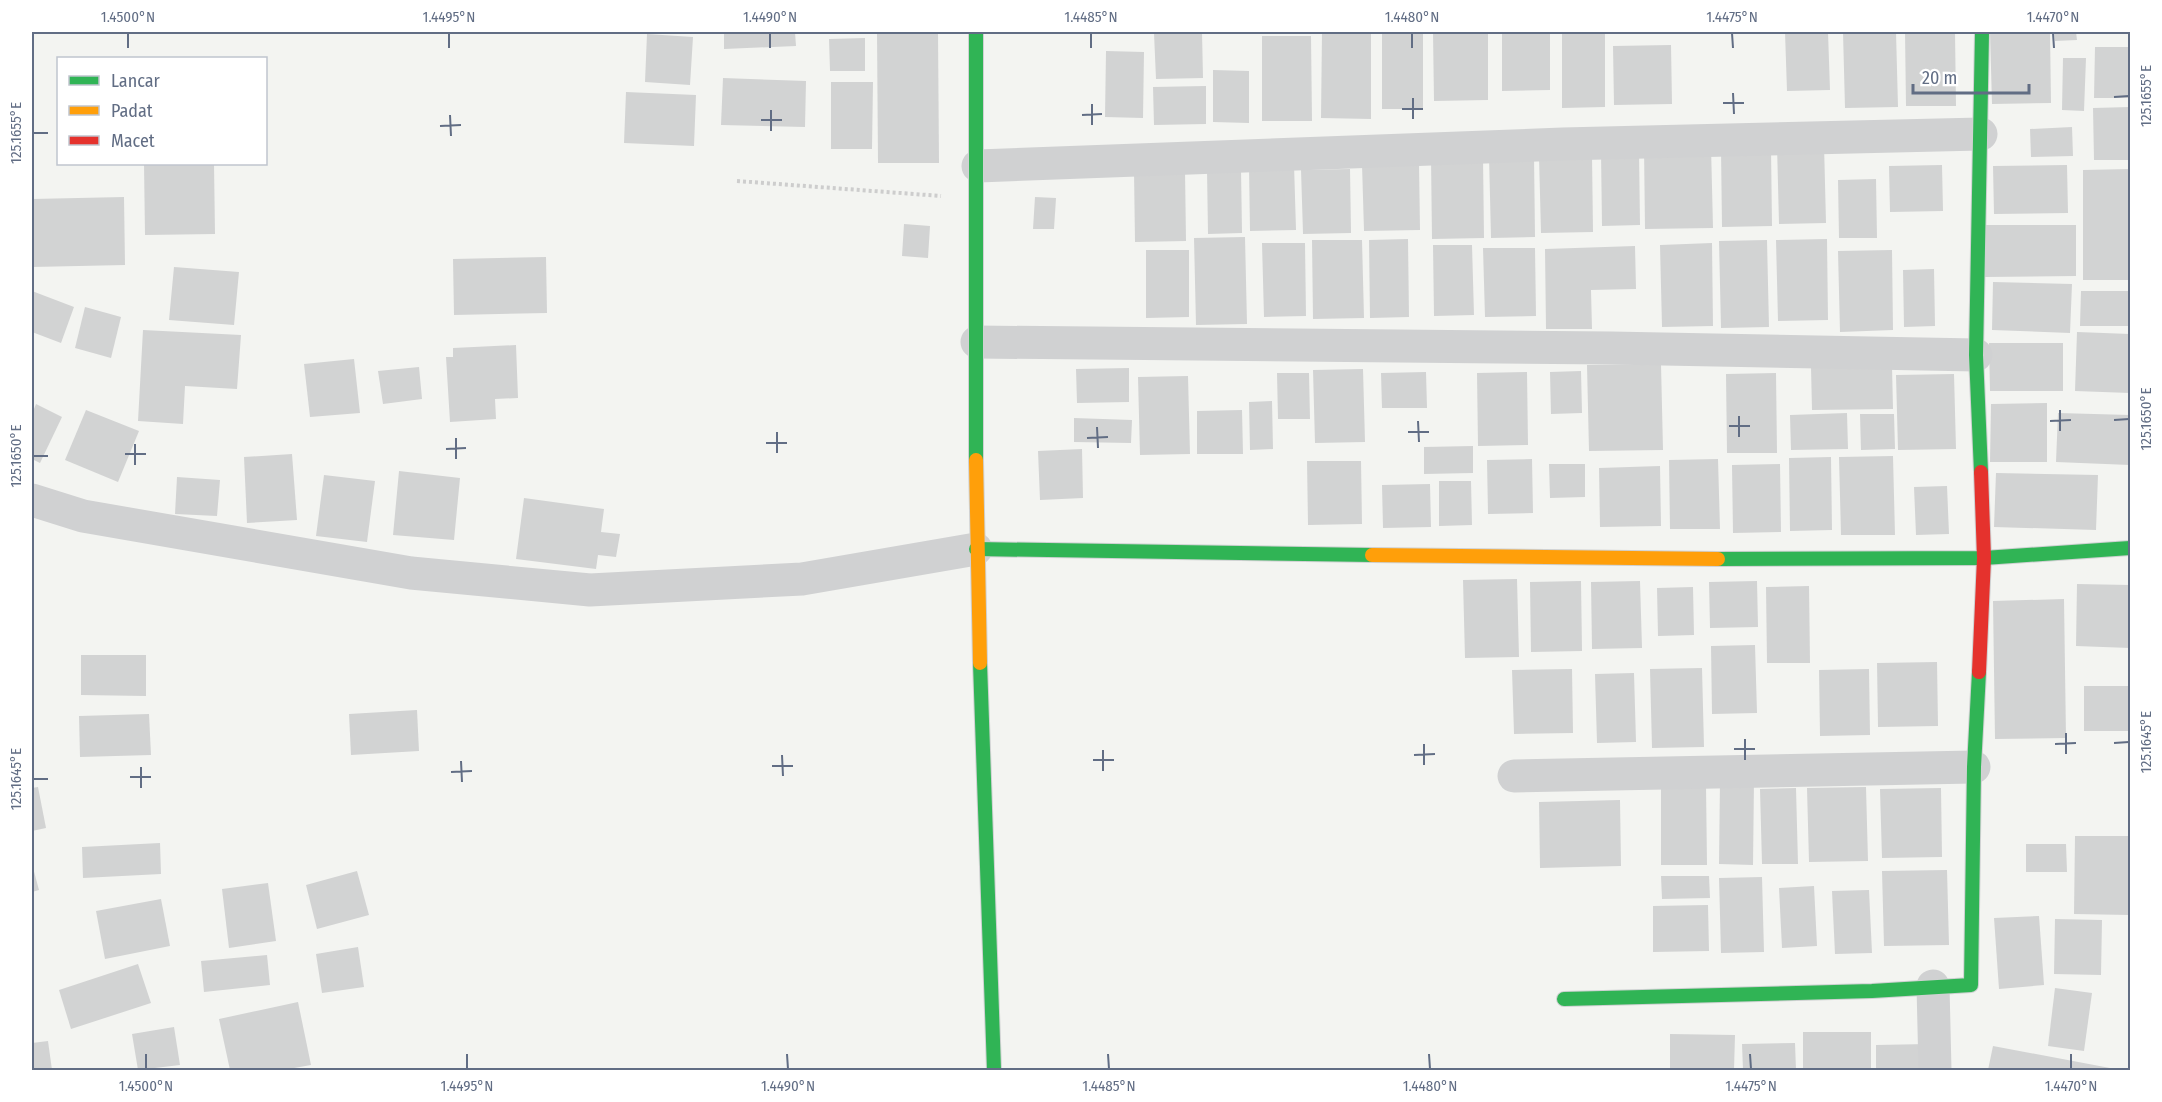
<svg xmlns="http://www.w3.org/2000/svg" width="2162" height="1102" font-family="'Fira Sans Condensed',sans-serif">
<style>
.building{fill:#d2d3d3}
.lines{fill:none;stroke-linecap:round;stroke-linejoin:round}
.fast-casing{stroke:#cfd1d2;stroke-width:16}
.slow-casing{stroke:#cfd1d2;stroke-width:16}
.jam-casing{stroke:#cfd1d2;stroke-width:16}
.path{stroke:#cdcdcd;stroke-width:4;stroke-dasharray:3 3;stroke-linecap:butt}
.street{stroke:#d0d1d2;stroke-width:33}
.fast{stroke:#30b455;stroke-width:14}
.slow{stroke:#ff9f0a;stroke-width:14}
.jam{stroke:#e5322d;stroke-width:14}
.ticks{fill:none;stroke:#616d84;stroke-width:2}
.neatline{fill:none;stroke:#616d84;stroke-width:2}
.ticks-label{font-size:15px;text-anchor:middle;fill:#616d84}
</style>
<rect width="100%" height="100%" fill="#f3f4f1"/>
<g class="building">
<polygon points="724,32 795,32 796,46 724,49"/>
<polygon points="877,32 938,32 939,163 878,163"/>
<polygon points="1202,32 1203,78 1156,79 1154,33"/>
<polygon points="1322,32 1371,32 1371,119 1321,118"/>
<polygon points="1423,32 1423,109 1382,109 1382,33"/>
<polygon points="1433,32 1488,32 1488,100 1434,101"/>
<polygon points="1502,32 1550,32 1550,90 1502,91"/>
<polygon points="1562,32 1605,32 1605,107 1562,108"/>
<polygon points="1785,32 1828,32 1830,90 1787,91"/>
<polygon points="1843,32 1896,32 1898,107 1845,108"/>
<polygon points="1905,32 1955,32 1956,106 1906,106"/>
<polygon points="1990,32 2050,32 2051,103 1992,104"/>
<polygon points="2054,32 2076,32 2077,40 2055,41"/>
<polygon points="647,34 693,37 690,85 645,82"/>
<polygon points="1262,36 1311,36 1312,121 1262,121"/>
<polygon points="865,38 865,71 830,71 829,39"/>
<polygon points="1671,45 1672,104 1614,105 1613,46"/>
<polygon points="2095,47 2130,47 2130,98 2094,98"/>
<polygon points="1106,51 1144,52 1143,118 1105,117"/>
<polygon points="2063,58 2086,58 2084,111 2062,110"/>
<polygon points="1213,70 1249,71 1249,123 1213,122"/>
<polygon points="723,78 806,81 805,127 721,125"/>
<polygon points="831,82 873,82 872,149 831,149"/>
<polygon points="1206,86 1206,124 1154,125 1153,87"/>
<polygon points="626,92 696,95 694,146 624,143"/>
<polygon points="2130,107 2130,160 2094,160 2093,108"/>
<polygon points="2072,127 2073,156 2031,157 2030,129"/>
<polygon points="1824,144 1826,223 1779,224 1777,145"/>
<polygon points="1711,146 1713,228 1645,229 1644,147"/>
<polygon points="1771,148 1772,226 1722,227 1721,149"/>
<polygon points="1639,151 1640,225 1602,226 1601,152"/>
<polygon points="1489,155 1534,155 1535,237 1491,238"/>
<polygon points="1592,155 1593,232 1541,233 1539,156"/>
<polygon points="1483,157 1484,238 1432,239 1431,158"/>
<polygon points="1419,163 1420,230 1364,231 1362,164"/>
<polygon points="144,164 214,164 215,234 145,235"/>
<polygon points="1294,164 1296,230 1250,231 1249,165"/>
<polygon points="1942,165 1943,211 1890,212 1889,166"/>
<polygon points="2067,165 2068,213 1994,214 1993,166"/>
<polygon points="1207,169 1241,169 1242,233 1208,234"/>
<polygon points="1350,169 1351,233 1303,234 1301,170"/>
<polygon points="2130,169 2130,280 2083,280 2083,170"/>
<polygon points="1185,170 1186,241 1135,242 1134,171"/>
<polygon points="1876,179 1877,238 1839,238 1838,180"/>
<polygon points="124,197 125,265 32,267 32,199"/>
<polygon points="1035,197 1056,198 1054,229 1033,229"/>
<polygon points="904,224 930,226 928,258 902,256"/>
<polygon points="1985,225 2076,225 2076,276 1985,277"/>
<polygon points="1245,237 1247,324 1196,325 1194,238"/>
<polygon points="1408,239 1409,317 1370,318 1369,240"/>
<polygon points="1827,239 1828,320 1778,321 1776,240"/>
<polygon points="1312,240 1362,240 1364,318 1313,319"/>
<polygon points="1767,240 1769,327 1721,328 1719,241"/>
<polygon points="1262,243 1305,243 1306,316 1264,317"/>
<polygon points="1712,243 1713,326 1662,327 1660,245"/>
<polygon points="1433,245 1472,245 1474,315 1434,316"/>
<polygon points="1635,246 1636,289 1591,290 1592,329 1546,329 1545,249"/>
<polygon points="1483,248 1535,248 1536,316 1485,317"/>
<polygon points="1146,250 1189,250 1189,317 1146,318"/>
<polygon points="1892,250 1893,330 1840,332 1838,251"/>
<polygon points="546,257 547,313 454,315 453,259"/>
<polygon points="174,267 239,272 234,325 169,320"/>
<polygon points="1934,269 1935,326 1904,327 1903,270"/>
<polygon points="1993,282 2072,284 2070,333 1992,330"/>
<polygon points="32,291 74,307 61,343 32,332"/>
<polygon points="2081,291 2130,291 2130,326 2080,326"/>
<polygon points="85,307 121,317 111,358 75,348"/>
<polygon points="143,330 241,335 237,389 185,386 183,424 138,421"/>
<polygon points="2077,332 2130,334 2130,393 2075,391"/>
<polygon points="1989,343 2063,343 2063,391 1990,391"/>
<polygon points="516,345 518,398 495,399 496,419 450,422 446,357 453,357 453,348"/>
<polygon points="354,359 360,413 310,417 304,364"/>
<polygon points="1661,364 1663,450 1589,451 1587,365"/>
<polygon points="1892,366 1893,409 1812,410 1811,367"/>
<polygon points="419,367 422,399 383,404 378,371"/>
<polygon points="1129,368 1129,402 1077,403 1076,369"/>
<polygon points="1363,369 1365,442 1315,443 1313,370"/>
<polygon points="1581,371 1582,413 1551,414 1550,372"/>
<polygon points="1426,372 1427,408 1382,408 1381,373"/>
<polygon points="1527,372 1528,445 1478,446 1477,373"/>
<polygon points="1277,373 1309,373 1310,419 1278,419"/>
<polygon points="1776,373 1777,453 1727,453 1726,374"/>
<polygon points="1954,374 1956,449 1898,450 1896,375"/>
<polygon points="1188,376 1190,454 1140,455 1138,377"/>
<polygon points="1272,401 1273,449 1250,450 1249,402"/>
<polygon points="2047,403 2047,462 1990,462 1991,404"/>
<polygon points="36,404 62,417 40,463 32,459 32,414"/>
<polygon points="86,410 139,431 118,482 65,460"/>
<polygon points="1242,410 1243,454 1197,454 1197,411"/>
<polygon points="1847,413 1848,449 1791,450 1790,415"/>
<polygon points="2058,413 2130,415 2130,465 2056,462"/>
<polygon points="1860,414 1894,414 1895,449 1861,450"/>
<polygon points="1074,418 1132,420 1131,443 1074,442"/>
<polygon points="1473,446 1473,473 1424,474 1424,447"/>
<polygon points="1082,449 1083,498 1040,500 1038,451"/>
<polygon points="292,454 297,520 247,523 244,457"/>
<polygon points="1893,456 1895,535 1841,535 1839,457"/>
<polygon points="1831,457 1832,530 1790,531 1789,458"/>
<polygon points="1532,459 1533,513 1488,514 1487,460"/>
<polygon points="1718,459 1720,529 1670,529 1669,460"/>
<polygon points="1307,461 1361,461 1362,524 1308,525"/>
<polygon points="1549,464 1585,464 1585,497 1550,498"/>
<polygon points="1780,464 1781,532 1733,533 1732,465"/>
<polygon points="1660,466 1661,526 1600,527 1599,468"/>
<polygon points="399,471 460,478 454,540 393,535"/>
<polygon points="1996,473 2098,475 2096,530 1994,527"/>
<polygon points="324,475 375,481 367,542 316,536"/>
<polygon points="177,477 220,480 217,516 175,514"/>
<polygon points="1439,481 1471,481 1472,525 1439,526"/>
<polygon points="1430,484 1431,527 1383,528 1382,485"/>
<polygon points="1947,486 1949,534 1916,535 1914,487"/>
<polygon points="524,498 604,509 601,532 620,534 616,557 598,555 596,569 516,559"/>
<polygon points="1517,579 1519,657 1465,658 1463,580"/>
<polygon points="1581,581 1582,651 1531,652 1530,582"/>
<polygon points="1640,581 1642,648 1592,649 1591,582"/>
<polygon points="1757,581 1758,627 1710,628 1709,582"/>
<polygon points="2077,584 2130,585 2130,648 2076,646"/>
<polygon points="1809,586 1810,663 1767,663 1766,587"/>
<polygon points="1693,587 1694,635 1658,636 1657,588"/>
<polygon points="2064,599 2066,738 1995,739 1993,601"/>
<polygon points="1755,645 1757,713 1712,714 1711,646"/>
<polygon points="81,655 146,655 146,696 81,695"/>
<polygon points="1937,662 1938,726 1878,727 1877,663"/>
<polygon points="1702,668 1704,747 1652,748 1650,669"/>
<polygon points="1572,669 1573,733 1514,734 1512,670"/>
<polygon points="1869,669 1870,735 1820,736 1819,670"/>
<polygon points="1634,673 1636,742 1597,743 1595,674"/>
<rect x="2084" y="686" width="46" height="45"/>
<polygon points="417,710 419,751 351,755 349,714"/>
<polygon points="149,714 151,755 80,757 79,716"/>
<polygon points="1720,780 1754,780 1753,865 1719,864"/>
<polygon points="1661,785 1706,785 1707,865 1661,865"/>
<polygon points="38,787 46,828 32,831 32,788"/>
<polygon points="1866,787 1868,861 1809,862 1807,788"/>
<polygon points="1796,788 1798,864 1762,864 1760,789"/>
<polygon points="1941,788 1942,857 1882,858 1880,789"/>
<polygon points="1620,800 1621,866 1540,868 1539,802"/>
<polygon points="2075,836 2130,836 2130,915 2074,914"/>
<polygon points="160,843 161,874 83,878 82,847"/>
<polygon points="2026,844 2066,844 2067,872 2026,872"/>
<polygon points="32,864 39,890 32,892"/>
<polygon points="1947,870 1949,945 1884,946 1882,871"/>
<polygon points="357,871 369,915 317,929 306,885"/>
<polygon points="1661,876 1709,876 1710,898 1662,899"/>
<polygon points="1762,877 1764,952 1721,953 1719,878"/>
<polygon points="268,883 276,941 229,948 222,889"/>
<polygon points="1814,886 1817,946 1782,948 1779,888"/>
<polygon points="1869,890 1872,953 1835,954 1832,891"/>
<polygon points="161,899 170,946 105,959 96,911"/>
<polygon points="1708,905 1709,951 1653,952 1653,906"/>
<polygon points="2039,916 2044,985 1999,989 1994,918"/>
<polygon points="2055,919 2102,920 2101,975 2054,974"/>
<polygon points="358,947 364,987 322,993 316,954"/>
<polygon points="267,955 270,985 204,992 201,961"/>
<polygon points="138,964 151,1003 71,1029 59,990"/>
<polygon points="2055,988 2092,993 2084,1051 2048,1046"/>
<polygon points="298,1002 311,1065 283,1070 230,1070 219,1019"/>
<polygon points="174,1027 180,1065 138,1070 132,1034"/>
<rect x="1803" y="1032" width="68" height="38"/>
<polygon points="1670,1034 1735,1035 1734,1070 1670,1070"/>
<polygon points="48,1041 52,1070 32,1070 32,1043"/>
<polygon points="1795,1043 1796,1070 1743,1070 1742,1044"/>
<polygon points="1928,1044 1928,1070 1876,1070 1876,1045"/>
<polygon points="1993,1046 2110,1068 2109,1070 1988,1070"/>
</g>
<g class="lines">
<g class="fast-casing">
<g id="fast">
<polyline points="976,32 976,460"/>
<polyline points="1981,472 1976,355 1982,32"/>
<polyline points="976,549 1372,555"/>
<polyline points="1718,559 1984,558 2130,548"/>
<polyline points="980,663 994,1070"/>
<polyline points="1564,999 1872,991 1971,985 1974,767 1979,672"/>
</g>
</g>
<g class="slow-casing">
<g id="slow">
<polyline points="976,460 980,663"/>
<polyline points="1372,555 1718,559"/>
</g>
</g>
<g class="jam-casing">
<polyline id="jam" points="1979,672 1984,558 1981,472"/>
</g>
<polyline class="path" points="737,181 941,196"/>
<g class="street">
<polyline points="978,166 1563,144 1981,134"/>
<polyline points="977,342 1611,348 1976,355"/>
<polyline points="32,500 83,516 411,573 590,590 802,579 976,549"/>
<polyline points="1514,776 1974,767"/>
<polyline points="1933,986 1935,1070"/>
</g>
<use href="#fast" class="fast"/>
<use href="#slow" class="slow"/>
<use href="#jam" class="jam"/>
</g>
<path class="ticks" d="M 128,33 L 128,48M 449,33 L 449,48M 770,33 L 770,48M 1091,33 L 1091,48M 1412,33 L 1412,48M 1732,33 L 1733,48M 2053,33 L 2054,48M 1733,93 L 1734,114M 2114,97 L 2129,96M 1413,98 L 1413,119M 1723,103 L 1744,103M 1092,104 L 1092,125M 1402,109 L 1423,109M 771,110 L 771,131M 450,115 L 451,136M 1082,115 L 1102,114M 761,120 L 782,120M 440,126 L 461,125M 33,133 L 48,133M 2060,410 L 2060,431M 1739,416 L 1739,437M 2114,420 L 2129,419M 1418,421 L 1419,442M 2050,421 L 2071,420M 1729,426 L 1750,426M 1097,427 L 1098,448M 777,432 L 777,453M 1408,432 L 1429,432M 456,438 L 456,459M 1087,438 L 1108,437M 766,443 L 787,443M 135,444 L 135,465M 446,449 L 466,448M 125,454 L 146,454M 33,456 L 48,456M 2066,733 L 2066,754M 1745,739 L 1745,760M 2114,743 L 2129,742M 1424,744 L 1424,765M 2055,744 L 2076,743M 1734,749 L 1755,749M 1103,750 L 1103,771M 782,755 L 783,776M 1414,755 L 1435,754M 1093,760 L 1114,760M 461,761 L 462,782M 772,766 L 793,766M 141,767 L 141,788M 451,772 L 472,771M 130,777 L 151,777M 33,779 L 48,779M 146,1054 L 146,1069M 467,1054 L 467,1069M 787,1054 L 788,1069M 1108,1054 L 1109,1069M 1429,1054 L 1430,1069M 1750,1054 L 1751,1069M 2071,1054 L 2071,1069"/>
<rect width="2162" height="1102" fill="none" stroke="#ffffff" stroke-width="66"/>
<rect x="57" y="57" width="210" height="108" fill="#ffffff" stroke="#c0c5ce" stroke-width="1.5"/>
<rect x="69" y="76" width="30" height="9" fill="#30b455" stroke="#c0c5ce" stroke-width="1.5"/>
<text x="111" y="87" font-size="18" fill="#616d84">Lancar</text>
<rect x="69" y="106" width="30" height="9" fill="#ff9f0a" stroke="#c0c5ce" stroke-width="1.5"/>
<text x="111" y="117" font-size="18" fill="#616d84">Padat</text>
<rect x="69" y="136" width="30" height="9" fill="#e5322d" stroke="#c0c5ce" stroke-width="1.5"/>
<text x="111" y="147" font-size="18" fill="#616d84">Macet</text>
<path d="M1913 84v9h116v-9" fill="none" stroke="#616d84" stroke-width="3"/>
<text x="1922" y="84" font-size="18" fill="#616d84" stroke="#ffffff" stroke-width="4.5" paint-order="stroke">20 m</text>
<rect x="33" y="33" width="2096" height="1036" class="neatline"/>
<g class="ticks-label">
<text x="128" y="22">1.4500°N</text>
<text x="449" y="22">1.4495°N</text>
<text x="770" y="22">1.4490°N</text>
<text x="1091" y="22">1.4485°N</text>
<text x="1412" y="22">1.4480°N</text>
<text x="1732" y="22">1.4475°N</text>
<text x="2053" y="22">1.4470°N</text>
<text transform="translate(2146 96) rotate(-90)" y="5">125.1655°E</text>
<text transform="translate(16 133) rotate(-90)" y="5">125.1655°E</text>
<text transform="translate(2146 419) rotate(-90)" y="5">125.1650°E</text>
<text transform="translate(16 456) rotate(-90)" y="5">125.1650°E</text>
<text transform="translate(2146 742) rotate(-90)" y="5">125.1645°E</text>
<text transform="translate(16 779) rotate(-90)" y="5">125.1645°E</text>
<text x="146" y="1091">1.4500°N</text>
<text x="467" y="1091">1.4495°N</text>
<text x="788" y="1091">1.4490°N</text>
<text x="1109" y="1091">1.4485°N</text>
<text x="1430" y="1091">1.4480°N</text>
<text x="1751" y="1091">1.4475°N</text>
<text x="2071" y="1091">1.4470°N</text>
</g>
</svg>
